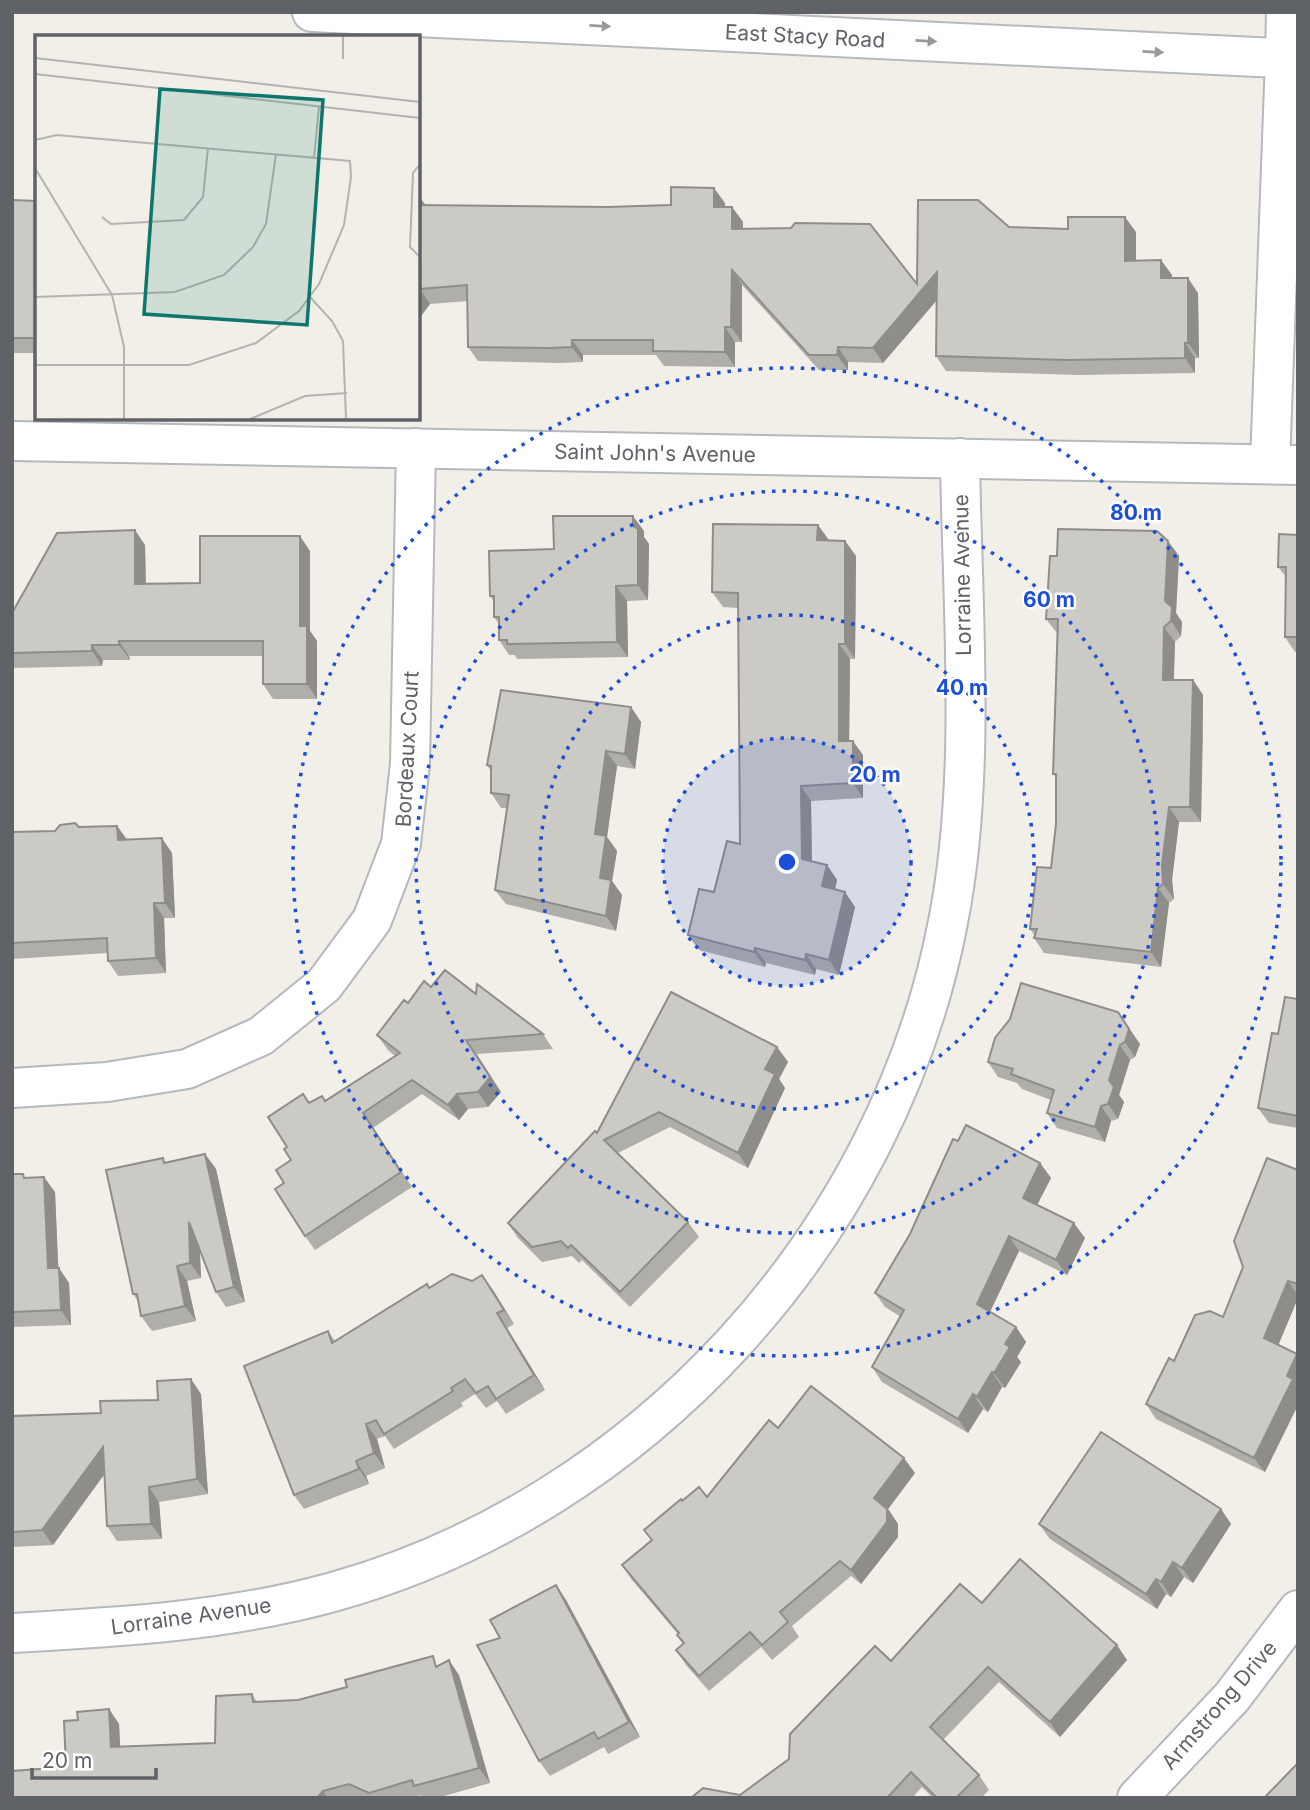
<svg xmlns="http://www.w3.org/2000/svg" width="1310" height="1810" font-family="Inter,sans-serif">
<style>
.lines{fill:none;stroke-linecap:round;stroke-linejoin:round}
.street-casing{stroke:#b5b8bc;stroke-width:42}
.secondary-casing{stroke:#b6babf;stroke-width:42}
.street{stroke:#fff;stroke-width:38}
.secondary{stroke:#fff;stroke-width:38}
.wall{fill:#afaea9}
.shaded-wall{fill:#8f8d8a}
.building{fill:#cccac5;stroke:#8f8d8a;stroke-width:2}
.oneway{fill:#979a9d}
.ring{fill:none;stroke:#1d4ed8;stroke-width:3.5;stroke-dasharray:3.5 7}
.labels{text-anchor:middle;dominant-baseline:central;stroke-width:5;stroke-linejoin:round;paint-order:stroke}
.street-label{font-size:21px;fill:#5f6368;stroke:#fff}
.inset-road{fill:none;stroke:#b3b3b1;stroke-width:2}
.view{fill:#0f766e;fill-opacity:0.15;stroke:#0f766e;stroke-width:3.5}
.inset-edge{fill:none;stroke:#5f6368;stroke-width:3.5}
.centre{fill:#1d4ed8;stroke:#fff;stroke-width:3.5}
.ring-label{font-size:21px;text-anchor:middle;font-weight:bold;fill:#1d4ed8;stroke:#fff;stroke-width:5;stroke-linejoin:round;paint-order:stroke}
</style>
<rect width="100%" height="100%" fill="#f1efe8"/>
<g class="lines">
<g class="street-casing">
<g id="street">
<polyline points="12,441 1298,465"/>
<polyline points="1270,464 1285,59"/>
<polyline points="12,1088 107,1082 187,1069 261,1036 324,985 372,920 401,844 410,764 416,448"/>
<path d="M 12,1633 C 120,1627 229,1621 333,1592 C 642,1506 888,1236 948,922 C 977,777 962,607 960,458"/>
<polyline points="1137,1798 1232,1697 1298,1610"/>
</g>
</g>
<g class="secondary-casing">
<g id="secondary">
<polyline points="312,12 1298,59"/>
<polyline points="1285,59 1286,12"/>
</g>
</g>
<use href="#street" class="street"/>
<use href="#secondary" class="secondary"/>
</g>
<g class="wall">
<polygon points="418,195 426,205 607,207 725,203 725,207 732,207 743,222 743,228 917,284 1009,227 1136,232 1136,261 1172,275 1172,278 1198,293 1199,358 1195,358 1195,373 1078,375 946,371 936,356 937,300 883,363 848,362 848,370 819,370 742,285 742,342 735,342 735,367 664,366 656,355 583,355 583,362 560,363 478,361 468,347 468,301 430,304 421,316 418,316"/>
<polygon points="12,200 37,201 37,353 12,353"/>
<polygon points="644,531 644,537 649,544 648,600 627,601 628,657 517,659 515,655 509,655 499,640 499,624 494,617 494,602 490,596"/>
<polygon points="1298,535 1298,652 1295,652 1285,637 1286,577 1278,567"/>
<polygon points="829,540 828,541 845,541 856,556 855,659 850,659 849,741 863,755 863,798 811,801 812,862 827,865 837,880 835,890 855,907 839,975 816,969 815,975 766,963 765,967 699,950 688,935 714,892 740,844 738,608 723,607 712,592"/>
<polygon points="1168,541 1179,556 1176,613 1182,622 1181,636 1175,642 1174,680 1193,680 1203,695 1203,737 1201,822 1179,822 1172,880 1174,899 1169,903 1161,967 1044,953 1034,938 1035,936 1030,929 1051,868 1056,824 1056,778 1053,774 1057,633 1046,619 1057,556"/>
<polygon points="145,545 146,584 200,583 310,551 310,631 317,641 317,699 273,699 263,684 263,656 129,656 130,660 103,660 102,666 12,668 12,612"/>
<polygon points="631,707 641,722 635,769 617,766 607,837 617,851 612,881 622,895 616,931 506,904 495,890 507,808 501,808 491,793 491,771 487,765"/>
<polygon points="117,826 127,840 172,853 175,918 164,918 166,973 118,976 108,961 107,953 12,959 12,832 55,831 79,827"/>
<polygon points="431,987 476,994 543,1034 553,1049 477,1054 501,1092 488,1107 468,1109 459,1120 422,1094 373,1128 412,1187 315,1250 305,1236 284,1183 291,1160 287,1147 309,1103 325,1101 395,1056 388,1050 377,1035 408,1003"/>
<polygon points="1298,999 1298,1128 1269,1123 1258,1108 1278,1034"/>
<polygon points="1010,1019 1140,1044 1135,1057 1130,1060 1119,1095 1124,1102 1118,1119 1111,1121 1105,1142 1057,1128 1047,1113 1051,1100 1022,1089 1017,1083 998,1077 988,1062"/>
<polygon points="777,1047 788,1062 779,1079 785,1088 748,1168 670,1127 618,1153 688,1222 699,1237 630,1307 582,1260 579,1263 572,1256 542,1262 518,1238 508,1223 597,1133"/>
<polygon points="958,1141 1040,1163 1051,1178 1037,1205 1085,1238 1067,1275 1019,1251 990,1312 1016,1327 1026,1342 1017,1357 1021,1362 1005,1388 1002,1387 988,1412 983,1409 968,1433 882,1382 872,1367 901,1317 885,1307 875,1293 910,1234"/>
<polygon points="205,1154 216,1169 245,1302 226,1307 216,1292 200,1250 201,1278 187,1281 196,1321 152,1331 141,1316 138,1301 133,1294 166,1163"/>
<polygon points="1298,1170 1298,1298 1278,1345 1298,1355 1298,1405 1265,1472 1156,1419 1146,1404 1174,1361 1223,1317"/>
<polygon points="12,1174 26,1178 55,1192 58,1268 69,1283 71,1325 12,1327"/>
<polygon points="482,1275 514,1324 507,1328 545,1390 506,1414 497,1401 486,1408 475,1394 461,1403 463,1406 394,1449 385,1436 377,1439 385,1468 366,1476 369,1484 304,1509 294,1495 328,1331 335,1341 429,1288 472,1281"/>
<polygon points="201,1394 208,1494 159,1502 162,1539 117,1541 107,1526 104,1475 53,1545 12,1547 12,1416 101,1413 158,1400"/>
<polygon points="778,1428 915,1473 888,1509 898,1524 898,1537 861,1584 851,1576 792,1626 799,1637 772,1660 761,1647 709,1691 686,1665 676,1650 683,1644 677,1635 678,1634 632,1580 622,1565 651,1540 644,1530 682,1501 707,1497"/>
<polygon points="1221,1509 1231,1524 1193,1583 1184,1577 1171,1597 1166,1594 1157,1609 1050,1539 1039,1524"/>
<polygon points="556,1585 566,1600 640,1737 608,1754 604,1747 550,1776 539,1761 500,1638"/>
<polygon points="982,1603 1127,1660 1060,1737 999,1682 943,1740 979,1775 989,1790 981,1798 933,1798 922,1787 912,1798 691,1798 740,1795 789,1759 891,1661"/>
<polygon points="439,1665 459,1675 490,1783 437,1798 422,1798 420,1795 412,1798 12,1798 66,1767 78,1720 109,1709 119,1724 120,1746 215,1743 252,1694 257,1702 298,1700"/>
</g>
<g class="shaded-wall">
<polygon points="714,188 725,203 725,222 714,207"/>
<polygon points="418,195 427,208 418,207"/>
<polygon points="732,207 743,222 743,244 732,229"/>
<polygon points="1125,217 1136,232 1136,276 1125,261"/>
<polygon points="1161,260 1172,275 1172,293 1161,278"/>
<polygon points="732,270 742,285 742,342 731,327"/>
<polygon points="937,272 948,287 883,363 873,348"/>
<polygon points="1188,278 1198,293 1199,358 1188,343"/>
<polygon points="420,289 430,304 421,316 418,313 418,291"/>
<polygon points="725,327 735,342 735,367 725,352"/>
<polygon points="572,340 583,355 583,362 572,347"/>
<polygon points="1185,343 1195,358 1195,373 1185,358"/>
<polygon points="838,347 848,362 848,370 837,355"/>
<polygon points="633,516 644,531 644,537 649,544 648,600 638,585"/>
<polygon points="818,525 829,540 828,555 817,540"/>
<polygon points="135,530 145,545 146,599 135,584"/>
<polygon points="300,536 310,551 310,631 317,641 317,699 307,684 300,626"/>
<polygon points="845,541 856,556 855,659 845,644"/>
<polygon points="1168,541 1179,556 1176,613 1182,622 1181,636 1171,621 1165,601"/>
<polygon points="616,586 627,601 628,657 617,642"/>
<polygon points="1164,627 1175,642 1173,695 1163,680"/>
<polygon points="119,641 129,656 130,660 119,645"/>
<polygon points="839,644 850,659 849,755 839,741"/>
<polygon points="92,645 103,660 102,666 92,651"/>
<polygon points="1193,680 1203,695 1201,822 1190,807"/>
<polygon points="631,707 641,722 635,769 625,754"/>
<polygon points="853,741 863,755 863,798 853,783"/>
<polygon points="606,751 617,766 607,837 617,851 612,881 622,895 616,931 606,916 600,878 595,834"/>
<polygon points="801,786 811,801 812,874 802,859"/>
<polygon points="1169,807 1179,822 1172,880 1174,899 1163,884 1162,865"/>
<polygon points="117,826 128,841 118,840"/>
<polygon points="162,838 172,853 175,918 165,903"/>
<polygon points="827,865 837,880 832,901 822,886"/>
<polygon points="1158,888 1169,903 1161,967 1151,952"/>
<polygon points="845,892 855,907 839,975 829,960"/>
<polygon points="154,903 164,918 166,973 156,958"/>
<polygon points="755,948 766,963 765,967 754,952"/>
<polygon points="806,954 816,969 815,975 805,960"/>
<polygon points="1118,1012 1140,1044 1135,1057 1125,1042"/>
<polygon points="466,1040 501,1092 488,1107 478,1092"/>
<polygon points="1120,1045 1130,1060 1119,1095 1124,1102 1118,1119 1108,1104 1109,1080"/>
<polygon points="777,1047 788,1062 779,1079 785,1088 748,1168 738,1153 765,1069"/>
<polygon points="457,1094 468,1109 459,1120 448,1105"/>
<polygon points="1101,1106 1111,1121 1105,1142 1095,1127"/>
<polygon points="205,1154 216,1169 245,1302 234,1287"/>
<polygon points="1040,1163 1051,1178 1033,1213 1023,1198"/>
<polygon points="44,1177 55,1192 59,1283 48,1268"/>
<polygon points="189,1222 199,1237 201,1278 190,1263"/>
<polygon points="1074,1223 1085,1238 1067,1275 1056,1260"/>
<polygon points="1009,1236 1019,1251 987,1318 977,1304"/>
<polygon points="177,1266 187,1281 196,1321 185,1306"/>
<polygon points="59,1268 69,1283 71,1325 61,1310"/>
<polygon points="482,1275 493,1290 514,1324 504,1310"/>
<polygon points="1288,1281 1298,1295 1298,1298 1275,1353 1264,1338"/>
<polygon points="497,1313 507,1328 545,1390 534,1375"/>
<polygon points="1016,1327 1026,1342 1017,1357 1021,1362 1005,1388 994,1373 1005,1344"/>
<polygon points="1297,1354 1298,1405 1265,1472 1254,1458 1287,1376"/>
<polygon points="992,1372 1002,1387 988,1412 977,1397"/>
<polygon points="191,1379 201,1394 208,1494 197,1479"/>
<polygon points="973,1394 983,1409 968,1433 958,1419"/>
<polygon points="366,1424 377,1439 385,1468 374,1453"/>
<polygon points="103,1447 113,1462 53,1545 42,1530"/>
<polygon points="904,1458 915,1473 888,1509 898,1524 898,1537 861,1584 851,1570 874,1498"/>
<polygon points="356,1461 366,1476 369,1484 359,1469"/>
<polygon points="149,1487 159,1502 162,1539 151,1524"/>
<polygon points="1221,1509 1231,1524 1193,1583 1182,1568"/>
<polygon points="1173,1562 1184,1577 1171,1597 1161,1582"/>
<polygon points="1156,1579 1166,1594 1157,1609 1146,1594"/>
<polygon points="556,1585 566,1600 640,1737 629,1722"/>
<polygon points="1117,1645 1127,1660 1060,1737 1050,1722"/>
<polygon points="449,1660 459,1675 490,1783 479,1768"/>
<polygon points="109,1709 119,1724 121,1762 111,1747"/>
<polygon points="323,1791 328,1798 317,1798"/>
</g>
<g class="building">
<polygon points="671,187 714,188 714,207 732,207 732,229 791,228 795,223 870,224 917,284 918,200 978,200 1009,227 1068,229 1068,217 1125,217 1125,261 1161,260 1161,278 1188,278 1188,343 1185,343 1185,358 1067,360 936,356 937,272 873,348 838,347 837,355 809,355 732,270 731,327 725,327 725,352 653,351 653,340 572,340 572,347 549,348 468,347 467,285 420,289 418,291 418,205 607,207 671,205"/>
<polygon points="12,200 37,201 37,338 12,338"/>
<polygon points="553,516 633,516 633,526 638,529 638,585 616,586 617,642 507,644 507,640 499,640 499,617 494,617 494,596 490,596 489,551 554,549"/>
<polygon points="713,524 818,525 817,540 845,541 845,644 839,644 839,741 853,741 853,783 801,786 802,859 827,865 822,886 845,892 829,960 806,954 805,960 755,948 754,952 688,935 699,889 714,892 727,841 740,844 738,593 712,592"/>
<polygon points="1058,529 1157,531 1168,541 1165,601 1172,607 1171,621 1164,627 1163,680 1193,680 1190,807 1169,807 1162,865 1163,884 1158,888 1151,952 1034,938 1037,929 1030,929 1037,867 1051,868 1056,824 1056,774 1053,774 1058,619 1046,619 1050,556 1057,556"/>
<polygon points="135,530 135,584 200,583 200,536 300,536 300,626 307,626 307,684 263,684 263,641 119,641 119,645 92,645 92,651 12,653 12,613 57,533"/>
<polygon points="1279,534 1298,535 1298,637 1285,637 1286,567 1278,567"/>
<polygon points="501,690 631,707 625,754 606,751 595,834 606,836 600,878 611,880 606,916 495,890 509,795 491,793 491,766 487,765"/>
<polygon points="75,823 79,827 117,826 118,840 162,838 165,903 154,903 156,958 108,961 107,938 12,943 12,832 55,831 60,825"/>
<polygon points="445,970 476,994 477,984 543,1034 466,1040 490,1077 478,1092 457,1094 448,1105 412,1080 363,1113 401,1172 305,1236 275,1189 284,1183 276,1170 291,1160 284,1149 287,1147 268,1117 303,1094 309,1103 322,1096 325,1101 400,1053 377,1035 404,1000 408,1003 424,981 431,987"/>
<polygon points="1021,983 1118,1012 1129,1029 1125,1042 1120,1045 1109,1080 1114,1087 1108,1104 1101,1106 1095,1127 1047,1113 1054,1090 1011,1074 1013,1069 988,1062 995,1038 1010,1019"/>
<polygon points="671,992 777,1047 765,1069 775,1074 738,1153 659,1112 604,1140 688,1222 620,1292 571,1245 568,1248 561,1241 532,1247 508,1223 595,1131 597,1133"/>
<polygon points="1285,997 1298,999 1298,1116 1258,1108 1272,1033 1278,1034"/>
<polygon points="966,1125 1040,1163 1023,1198 1074,1223 1056,1260 1009,1236 977,1304 1016,1327 1005,1344 1010,1347 994,1373 992,1372 977,1397 973,1394 958,1419 872,1367 904,1310 875,1293 910,1234 953,1139 958,1141"/>
<polygon points="205,1154 234,1287 216,1292 189,1222 190,1263 177,1266 185,1306 141,1316 137,1294 133,1294 106,1170 163,1158 164,1163"/>
<polygon points="1267,1158 1298,1170 1298,1284 1288,1281 1264,1338 1297,1354 1287,1376 1293,1379 1254,1458 1146,1404 1169,1358 1174,1361 1195,1315 1210,1311 1223,1317 1243,1267 1234,1241"/>
<polygon points="12,1174 23,1174 24,1178 44,1177 48,1268 59,1268 61,1310 12,1312"/>
<polygon points="452,1274 472,1281 482,1275 504,1310 497,1313 534,1375 496,1399 488,1386 476,1393 465,1379 451,1388 453,1391 384,1434 376,1420 366,1424 374,1453 356,1461 359,1469 294,1495 244,1366 328,1331 332,1343 427,1284 429,1288"/>
<polygon points="191,1379 197,1479 149,1487 151,1524 107,1526 103,1447 42,1530 12,1532 12,1416 101,1413 100,1401 158,1400 157,1381"/>
<polygon points="811,1386 904,1458 874,1498 887,1509 887,1522 851,1570 840,1561 780,1612 788,1622 762,1645 750,1632 699,1676 676,1650 684,1643 677,1635 679,1633 622,1565 652,1540 644,1530 681,1499 682,1501 699,1487 707,1497 769,1420 778,1428"/>
<polygon points="1101,1432 1221,1509 1182,1568 1173,1562 1161,1582 1156,1579 1146,1594 1039,1524"/>
<polygon points="1020,1559 1117,1645 1050,1722 988,1667 930,1727 979,1775 956,1798 937,1798 911,1772 887,1798 691,1798 703,1788 740,1795 789,1759 790,1734 875,1646 891,1661 960,1584 982,1603"/>
<polygon points="556,1585 629,1722 598,1739 594,1732 539,1761 477,1645 500,1638 490,1620"/>
<polygon points="433,1656 436,1667 449,1660 479,1768 414,1786 412,1780 369,1793 349,1784 323,1791 317,1798 12,1798 12,1771 66,1767 64,1721 78,1720 77,1712 109,1709 111,1747 215,1743 216,1696 252,1694 253,1702 298,1700 347,1687 345,1680"/>
<polygon points="1298,1763 1298,1798 1264,1798"/>
</g>
<defs><path id="oneway-solid" d="M-6-.8H1V-3.2L6.5 0L1 3.2V.8H-6Z" transform="scale(1.75)"/></defs>
<g class="oneway">
<use href="#oneway-solid" transform="translate(600 26) rotate(3)"/>
<use href="#oneway-solid" transform="translate(926 41) rotate(3)"/>
<use href="#oneway-solid" transform="translate(1153 52) rotate(3)"/>
</g>
<circle cx="787" cy="862" r="124" fill="#1d4ed8" fill-opacity=".12"/>
<g class="ring">
<circle cx="787" cy="862" r="124"/>
<circle cx="787" cy="862" r="247"/>
<circle cx="787" cy="862" r="371"/>
<circle cx="787" cy="862" r="494"/>
</g>
<g class="labels">
<g class="street-label">
<text transform="translate(805 36) rotate(3)">East Stacy Road</text>
<text transform="translate(655 453) rotate(1)">Saint John's Avenue</text>
<text transform="translate(962 575) rotate(-91)">Lorraine Avenue</text>
<text transform="translate(407 749) rotate(-87)">Bordeaux Court</text>
<text transform="translate(191 1616) rotate(-8)">Lorraine Avenue</text>
<text transform="translate(1219 1705) rotate(-49)">Armstrong Drive</text>
</g>
</g>
<g transform="translate(35 35)">
<rect width="385" height="385" fill="#f1efe8"/>
<path class="inset-road" d="M 0,23 L 385,67M 308,24 L 308,1M 0,39 L 385,83M 0,105 L 22,100 L 315,126 L 316,142 L 309,190 L 284,249 L 264,276 L 221,308 L 154,330 L 0,330M 279,123 L 284,72M 385,129 L 378,138 L 375,212 L 385,222M 0,133 L 77,260 L 89,312 L 89,384M 67,182 L 76,189 L 149,185 L 168,162 L 173,113M 0,262 L 140,257 L 189,240 L 218,212 L 231,189 L 241,119M 275,262 L 297,286 L 308,306 L 311,384M 215,384 L 270,361 L 312,358"/>
<path class="view" d="M 125,54 L 288,65 L 272,290 L 109,279 Z"/>
<rect width="385" height="385" class="inset-edge"/>
</g>
<circle cx="787" cy="862" r="10" class="centre"/>
<g class="ring-label">
<text x="1136" y="520">80 m</text>
<text x="1049" y="607">60 m</text>
<text x="962" y="695">40 m</text>
<text x="875" y="782">20 m</text>
</g>
<rect width="1310" height="1810" fill="none" stroke="#5f6368" stroke-width="28"/>
<path d="M32 1768v10h124v-10" fill="none" stroke="#5f6368" stroke-width="3.5"/>
<text x="42" y="1768" font-size="21" fill="#5f6368" stroke="#ffffff" stroke-width="5" paint-order="stroke">20 m</text>
</svg>
